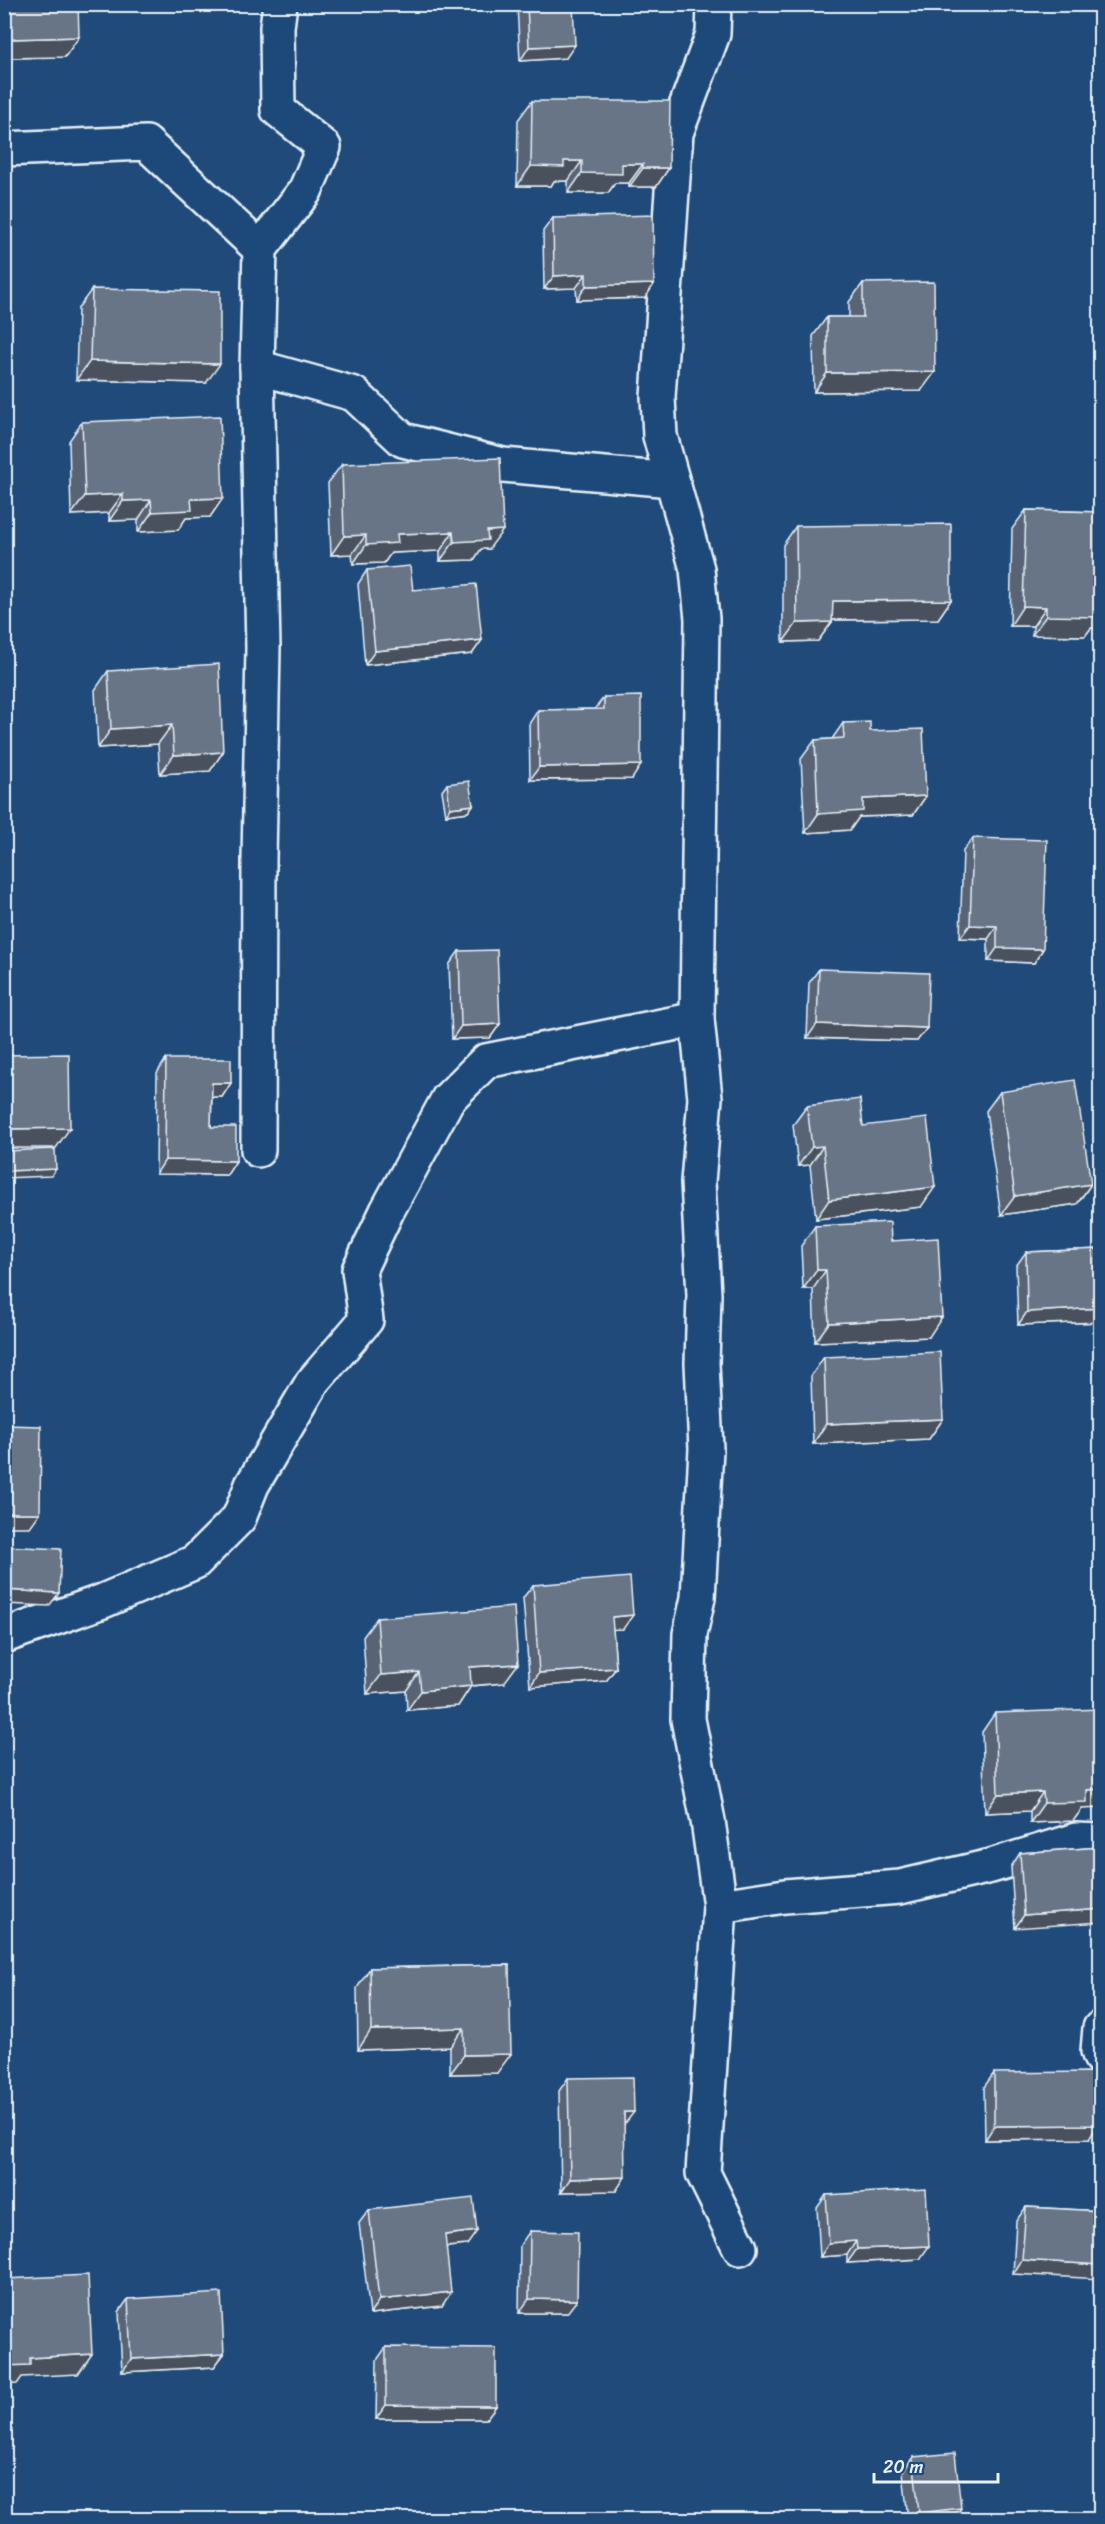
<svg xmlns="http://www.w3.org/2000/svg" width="1105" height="2524" font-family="Sriracha,sans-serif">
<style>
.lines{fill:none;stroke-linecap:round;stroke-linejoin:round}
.minor-casing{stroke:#e8f1f8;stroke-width:38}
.minor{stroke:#1f4a7a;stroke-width:33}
.wall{fill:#596474;stroke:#e8f1f8;stroke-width:1.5}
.shaded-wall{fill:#49515e;stroke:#e8f1f8;stroke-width:1.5}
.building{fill:#687487;stroke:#e8f1f8;stroke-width:1.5}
</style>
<rect width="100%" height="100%" fill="#1f4a7a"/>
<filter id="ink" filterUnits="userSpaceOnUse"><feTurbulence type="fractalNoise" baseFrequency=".0167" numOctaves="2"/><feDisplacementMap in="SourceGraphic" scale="12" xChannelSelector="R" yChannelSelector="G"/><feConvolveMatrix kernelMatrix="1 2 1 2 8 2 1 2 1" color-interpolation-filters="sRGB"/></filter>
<g filter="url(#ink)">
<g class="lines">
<g class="minor-casing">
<g id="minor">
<polyline points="714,4 713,34 676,133 658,397 660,436 697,569 702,619 697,1019 705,1098 698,1182 704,1295 702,1363 706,1449 698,1598 690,1634 688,1719 708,1821 720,1906 785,1896 900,1887 991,1866 1076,1840 1100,1841"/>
<polyline points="4,149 146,143 260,249"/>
<polyline points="257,367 354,394 403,440 503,465 672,480"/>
<polyline points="258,1150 259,860 263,648 257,367 260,249 305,191 324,147 278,110 277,27 280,4"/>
<polyline points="4,1636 103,1601 195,1562 239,1518 252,1485 312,1383 366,1320 359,1270 387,1211 448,1099 486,1061 697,1019"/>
<polyline points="720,1906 703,2173 740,2248"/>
<polyline points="1100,2028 1098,2051 1100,2057"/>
</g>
</g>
<use href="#minor" class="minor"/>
</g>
<g class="wall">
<polygon points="4,4 78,4 65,57 4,58"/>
<polygon points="517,4 573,4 566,58 520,61"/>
<polygon points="532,101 669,168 656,187 629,187 629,183 615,183 608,193 568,193 568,181 554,181 551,186 517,186 518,120"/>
<polygon points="553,218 654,284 645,298 577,300 576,288 544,289 543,231"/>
<polygon points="863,283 921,391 814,392 813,336 827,317 849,317 849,302"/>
<polygon points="92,289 206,383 76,380 78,308"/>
<polygon points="82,422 223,498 210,517 186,518 178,530 138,532 138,520 109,521 109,513 71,515 69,441"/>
<polygon points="342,464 489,549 481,549 474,560 440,561 440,551 391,553 384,563 353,564 352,554 331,555 328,483"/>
<polygon points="1026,510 1101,512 1101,628 1091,628 1085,636 1032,635 1033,626 1010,626 1012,529"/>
<polygon points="796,526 951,600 938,619 832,620 832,622 818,641 783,642 783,545"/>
<polygon points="367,570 482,640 472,654 365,665 358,584"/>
<polygon points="108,671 223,752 210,771 160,774 158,744 98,748 95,690"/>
<polygon points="604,697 632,779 530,780 529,724 538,710 595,709"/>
<polygon points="843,723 870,731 926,796 913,815 859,817 850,830 805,833 801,759 815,740 832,739"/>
<polygon points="447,784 473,805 468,812 446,815 442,791"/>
<polygon points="973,838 1043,949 1034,963 988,961 988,939 960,938 963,851"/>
<polygon points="459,951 500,1024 490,1038 452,1039 449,965"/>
<polygon points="819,969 927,1028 917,1041 807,1038 809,983"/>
<polygon points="166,1059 231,1083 222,1097 212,1097 211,1127 236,1161 227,1175 156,1174 157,1073"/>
<polygon points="1000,1092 1091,1184 1077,1204 1001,1215 986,1111"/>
<polygon points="807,1106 863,1126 921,1207 816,1219 810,1165 798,1166 793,1125"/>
<polygon points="815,1226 891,1241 929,1337 815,1342 813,1289 803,1289 801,1246"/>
<polygon points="1101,1249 1101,1322 1018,1325 1016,1266 1026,1252"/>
<polygon points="824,1357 943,1419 929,1439 813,1444 811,1376"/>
<polygon points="533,1585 623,1629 613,1629 616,1668 606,1681 530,1687 523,1598"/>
<polygon points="377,1618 504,1683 471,1686 458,1706 407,1710 406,1691 367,1694 363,1637"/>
<polygon points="995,1713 1082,1809 1073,1821 1030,1823 1030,1811 985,1813 982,1732"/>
<polygon points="1101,1847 1015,1928 1011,1867 1020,1853"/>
<polygon points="509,1965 497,2073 450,2074 450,2047 358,2050 357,1988 370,1968"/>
<polygon points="994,2073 1089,2139 985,2140 984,2087"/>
<polygon points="568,2078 624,2125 616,2191 561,2192 559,2091"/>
<polygon points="826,2195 920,2259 847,2263 847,2255 820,2257 817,2208"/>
<polygon points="1026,2207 1101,2211 1013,2274 1016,2221"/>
<polygon points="369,2210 467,2245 446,2247 442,2306 370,2314 359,2223"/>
<polygon points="530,2231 567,2313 519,2313 520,2245"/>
<polygon points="128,2299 224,2354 214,2367 122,2372 119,2312"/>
<polygon points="386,2347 496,2406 486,2419 376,2419 377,2360"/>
<polygon points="913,2457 961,2508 953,2520 908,2520 903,2471"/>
</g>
<g class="shaded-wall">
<polygon points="79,37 65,57 4,58 4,46 10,39"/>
<polygon points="575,45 566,58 520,61 529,47"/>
<polygon points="564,161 582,161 568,181 554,181 551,186 517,186 531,166"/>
<polygon points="622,164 643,164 629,183 615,183 608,193 568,193 582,173"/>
<polygon points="643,168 669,168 656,187 629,187"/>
<polygon points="586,274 576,288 544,289 554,276"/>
<polygon points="654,284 645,298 577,300 586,286"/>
<polygon points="90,361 220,364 206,383 76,380"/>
<polygon points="935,372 921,391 814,392 827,373"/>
<polygon points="123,494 109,513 71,515 85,496"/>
<polygon points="223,498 210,517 186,518 178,530 138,532 152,512 191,499"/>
<polygon points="151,500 138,520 109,521 123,501"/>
<polygon points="503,530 489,549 481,549 474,560 440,561 454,542 487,531"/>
<polygon points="453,532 440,551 391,553 384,563 353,564 366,545 397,534"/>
<polygon points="366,535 352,554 331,555 344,536"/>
<polygon points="951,600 938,619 819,620 833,601"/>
<polygon points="1023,606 1046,607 1033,626 1010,626"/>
<polygon points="1100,608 1101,608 1101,628 1091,628 1085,636 1032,635 1046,616"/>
<polygon points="832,622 818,641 783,642 797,623"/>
<polygon points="482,640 472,654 365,665 375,651"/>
<polygon points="172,725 158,744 98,748 111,729"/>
<polygon points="223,752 210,771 160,774 174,755"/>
<polygon points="641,765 632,779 530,780 539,767"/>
<polygon points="926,796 913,815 859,817 850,830 805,833 818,814 863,799"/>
<polygon points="473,805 468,812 446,815 450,808"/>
<polygon points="970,925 997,926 988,939 960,938"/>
<polygon points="997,948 1043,949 1034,963 988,961"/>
<polygon points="500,1024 490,1038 452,1039 461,1026"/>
<polygon points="817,1024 927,1028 917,1041 807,1038"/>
<polygon points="212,1083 231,1083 222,1097 202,1097"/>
<polygon points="70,1128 56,1148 4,1148 4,1129"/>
<polygon points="823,1146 810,1165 798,1166 812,1147"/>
<polygon points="165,1160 236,1161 227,1175 156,1174"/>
<polygon points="56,1169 51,1176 4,1178 4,1171"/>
<polygon points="1091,1184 1077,1204 1001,1215 1015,1196"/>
<polygon points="935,1187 921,1207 816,1219 829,1200"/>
<polygon points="817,1270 826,1270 813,1289 803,1289"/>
<polygon points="1101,1308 1101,1322 1018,1325 1027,1312"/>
<polygon points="942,1317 929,1337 815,1342 829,1323"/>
<polygon points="943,1419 929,1439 813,1444 826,1424"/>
<polygon points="4,1513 40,1513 30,1527 4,1527"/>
<polygon points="4,1590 59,1593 49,1606 4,1604"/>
<polygon points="633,1615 623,1629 602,1630 612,1617"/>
<polygon points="518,1664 504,1683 456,1687 470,1667"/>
<polygon points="616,1668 606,1681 530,1687 539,1673"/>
<polygon points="419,1672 406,1691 367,1694 381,1675"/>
<polygon points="471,1686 458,1706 407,1710 421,1691"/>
<polygon points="1101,1789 1101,1808 1082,1809 1073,1821 1030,1823 1044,1803 1087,1790"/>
<polygon points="1043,1792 1030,1811 985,1813 998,1794"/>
<polygon points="1101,1909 1101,1922 1015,1928 1024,1915"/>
<polygon points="464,2028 450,2047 358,2050 371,2030"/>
<polygon points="511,2054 497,2073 450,2074 464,2055"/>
<polygon points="624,2112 634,2112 624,2125"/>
<polygon points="1098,2125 1089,2139 985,2140 994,2126"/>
<polygon points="625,2177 616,2191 561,2192 570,2179"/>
<polygon points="477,2231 467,2245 436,2248 445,2235"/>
<polygon points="856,2241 847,2255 820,2257 829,2243"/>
<polygon points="929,2246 920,2259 847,2263 857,2249"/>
<polygon points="1022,2260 1101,2265 1101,2279 1013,2274"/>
<polygon points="451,2292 442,2306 370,2314 379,2300"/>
<polygon points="529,2299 577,2300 567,2313 519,2313"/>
<polygon points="92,2354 78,2374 22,2377 17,2384 4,2385 4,2366 30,2358"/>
<polygon points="224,2354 214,2367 122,2372 131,2359"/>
<polygon points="386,2405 496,2406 486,2419 376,2419"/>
<polygon points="961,2508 953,2520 914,2520 919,2513"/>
</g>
<g class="building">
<polygon points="9,4 78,4 79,37 10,39"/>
<polygon points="527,4 573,4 575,45 529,47"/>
<polygon points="532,101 670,101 669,168 643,168 643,164 622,164 622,174 582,173 582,161 564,161 564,167 531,166"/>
<polygon points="653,215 654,284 586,286 586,274 554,276 553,218"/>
<polygon points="934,282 935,372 827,373 827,317 863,317 863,283"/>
<polygon points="92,289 220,291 220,364 90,361"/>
<polygon points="220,416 223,498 191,499 192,510 152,512 151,500 123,501 123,494 85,496 82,422"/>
<polygon points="500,458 503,530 487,531 488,540 454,542 453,532 397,534 398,543 366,545 366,535 344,536 342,464"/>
<polygon points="1026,510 1101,512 1101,608 1100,608 1099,617 1046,616 1046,607 1023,606"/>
<polygon points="951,524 951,600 833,601 832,622 797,623 796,526"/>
<polygon points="410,566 413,590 476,584 482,640 375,651 367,570"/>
<polygon points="219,664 223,752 174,755 172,725 111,729 108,671"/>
<polygon points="641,696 641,765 539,767 538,710 604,709 604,697"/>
<polygon points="870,722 870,731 923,729 926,796 863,799 863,811 818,814 815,740 844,738 843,723"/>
<polygon points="469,781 473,805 450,808 447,784"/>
<polygon points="973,838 1047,840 1043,949 997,948 997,926 970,925"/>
<polygon points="497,950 500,1024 461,1026 459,951"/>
<polygon points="819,969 929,973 927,1028 817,1024"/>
<polygon points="69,1054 70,1128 4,1129 4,1055"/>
<polygon points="166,1059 231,1059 231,1083 212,1083 211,1127 236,1127 236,1161 165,1160"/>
<polygon points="1075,1080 1091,1184 1015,1196 1000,1092"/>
<polygon points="860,1099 863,1126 927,1118 935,1187 829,1200 823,1146 812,1147 807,1106"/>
<polygon points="55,1149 56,1169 4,1171 4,1151"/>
<polygon points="890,1222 891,1241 938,1238 942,1317 829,1323 826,1270 817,1270 815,1226"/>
<polygon points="1101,1249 1101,1308 1027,1312 1026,1252"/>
<polygon points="940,1352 943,1419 826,1424 824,1357"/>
<polygon points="4,1425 41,1426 40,1513 4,1513"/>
<polygon points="4,1546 61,1549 59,1593 4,1590"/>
<polygon points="630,1577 633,1615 612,1617 616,1668 539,1673 533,1585"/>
<polygon points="514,1607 518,1664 470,1667 471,1686 421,1691 419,1672 381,1675 377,1618"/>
<polygon points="1101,1709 1101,1789 1087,1790 1087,1802 1044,1803 1043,1792 998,1794 995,1713"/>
<polygon points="1101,1847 1101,1909 1024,1915 1020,1853"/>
<polygon points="509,1965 511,2054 464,2055 464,2028 371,2030 370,1968"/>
<polygon points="1097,2072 1098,2125 994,2126 994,2073"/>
<polygon points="633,2077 634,2112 624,2112 625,2177 570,2179 568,2078"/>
<polygon points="926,2189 929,2246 857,2249 856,2241 829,2243 826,2195"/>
<polygon points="473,2198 477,2231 445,2235 451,2292 379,2300 369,2210"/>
<polygon points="1026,2207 1101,2211 1101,2265 1022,2260"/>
<polygon points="530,2231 578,2232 577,2300 529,2299"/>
<polygon points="88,2275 92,2354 30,2358 30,2365 4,2366 4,2279"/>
<polygon points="221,2293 224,2354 131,2359 128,2299"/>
<polygon points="386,2347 496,2348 496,2406 386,2405"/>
<polygon points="955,2453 961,2508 919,2513 913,2457"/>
</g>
</g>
<rect width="1105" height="2524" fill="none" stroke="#1f4a7a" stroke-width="24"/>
<rect x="12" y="12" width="1081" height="2500" fill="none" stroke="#e8f1f8" stroke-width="2" filter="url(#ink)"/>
<path d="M874 2473v9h124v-9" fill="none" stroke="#e8f1f8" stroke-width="3"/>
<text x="883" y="2473" font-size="18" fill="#e8f1f8" stroke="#1f4a7a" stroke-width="4.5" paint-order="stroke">20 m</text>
</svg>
